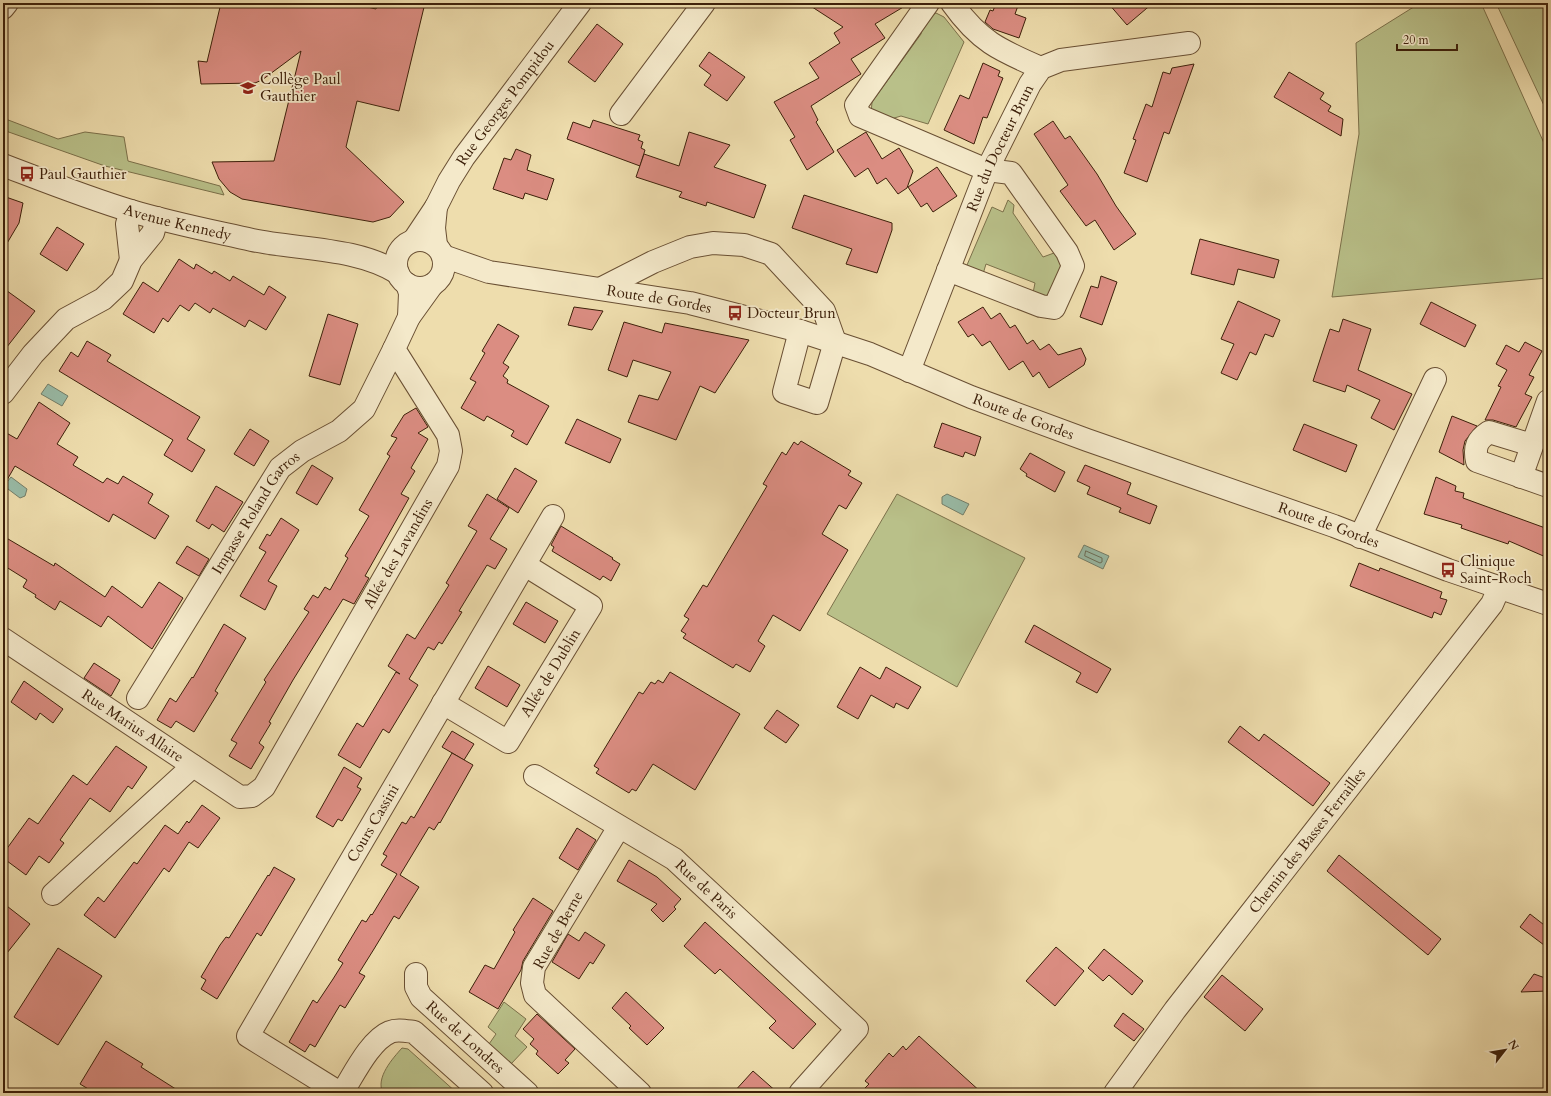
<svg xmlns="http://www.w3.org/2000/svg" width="1551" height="1096" font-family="Cardo,serif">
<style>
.green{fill:#b9c089;stroke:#7b704a}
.water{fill:#99bca8;stroke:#747e69}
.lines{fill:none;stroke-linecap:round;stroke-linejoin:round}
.shore{stroke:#6b6e59;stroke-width:1}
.building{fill:#db8d82;stroke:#3d200a}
.minor-casing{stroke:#694f33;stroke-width:24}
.tertiary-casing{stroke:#694f33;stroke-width:24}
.minor{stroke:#f4e9ca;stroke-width:22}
.tertiary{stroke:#f4e9ca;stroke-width:22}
.labels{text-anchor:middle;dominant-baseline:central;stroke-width:3.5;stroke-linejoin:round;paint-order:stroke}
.poi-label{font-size:15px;fill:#3d200a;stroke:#f4e9ca;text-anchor:start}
.street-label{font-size:15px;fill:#3d200a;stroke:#f4e9ca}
</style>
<rect width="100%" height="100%" fill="#eeddad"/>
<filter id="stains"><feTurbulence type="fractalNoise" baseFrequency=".005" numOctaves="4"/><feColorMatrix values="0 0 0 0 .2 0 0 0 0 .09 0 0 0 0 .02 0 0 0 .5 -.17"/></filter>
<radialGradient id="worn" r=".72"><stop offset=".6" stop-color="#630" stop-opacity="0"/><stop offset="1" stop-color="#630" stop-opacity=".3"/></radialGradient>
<g class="green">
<polygon points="1420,3 1481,3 1548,152 1548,278 1332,297 1359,134 1356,43"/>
<polygon points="1496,3 1548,3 1548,114"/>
<path d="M 936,13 L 944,17 L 964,42 L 928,124 L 901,116 L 881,122 L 871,114 L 872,102 L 921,34 C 922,24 926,18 936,13 Z"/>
<polygon points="3,118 58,139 85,132 124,137 128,161 220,186 224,195 105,166 3,130"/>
<polygon points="1008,200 1014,205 1013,213 1043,257 1054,253 1060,255 1064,260 1048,298 1033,293 1035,283 986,264 983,274 972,273 967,265 992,207 1003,212"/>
<polygon points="897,494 1025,558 957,687 827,614"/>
<polygon points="504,1002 526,1019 515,1036 527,1047 511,1064 489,1044 496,1034 488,1027"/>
<path d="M 402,1048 L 408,1049 L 457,1093 L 383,1093 C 375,1078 393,1058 402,1048 Z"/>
</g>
<g class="water">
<polygon points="48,384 68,396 62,406 41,394"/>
<polygon points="11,477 27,489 25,496 20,498 4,486"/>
<polygon points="947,494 969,504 963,515 942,504 942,497"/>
<polygon points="1084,545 1109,556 1103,569 1078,557"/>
</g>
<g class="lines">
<polygon class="shore" points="1086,551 1102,558 1102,562 1100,563 1085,556"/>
</g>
<g class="building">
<polygon points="221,3 350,3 376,9 378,3 425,3 399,111 357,101 346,147 404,202 390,217 373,222 242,199 230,192 219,179 212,162 274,161 301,51 262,80 255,83 201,84 198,61 207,62"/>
<polygon points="806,3 910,3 875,24 885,38 851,59 861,74 811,106 818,120 816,122 834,152 807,170 790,140 795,137 774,102 819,78 809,63 840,43 834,33 843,27"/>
<polygon points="996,3 1019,3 1015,14 1026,18 1019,38 993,29 985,22 990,10 993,11"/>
<polygon points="1108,3 1153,3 1127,25"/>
<polygon points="597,24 623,44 595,82 568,62"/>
<polygon points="709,52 745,77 727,101 704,85 711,75 699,66"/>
<polygon points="983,63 1000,71 998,76 1003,78 987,118 983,117 974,144 944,130 960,95 969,99"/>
<polygon points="1194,64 1169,134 1164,132 1147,182 1124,173 1136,140 1133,139 1146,104 1152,107 1163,72 1170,74 1172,68"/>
<polygon points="1289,72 1324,93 1320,99 1331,106 1328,111 1343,119 1341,136 1274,97"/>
<polygon points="593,120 640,135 638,140 643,142 641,148 645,150 640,166 567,139 573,122 590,128"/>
<polygon points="1053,121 1065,139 1070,136 1097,174 1116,206 1136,234 1114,250 1095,220 1086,226 1060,191 1068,185 1034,134"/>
<polygon points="689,132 730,145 714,167 766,185 754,218 707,202 706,206 679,197 682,192 636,177 644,154 679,166"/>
<polygon points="866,132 882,159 899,148 913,171 907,188 898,194 886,178 877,184 868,168 855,177 837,150"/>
<polygon points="516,149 531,155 527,170 554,179 547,200 525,193 523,199 493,189 504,158 511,160"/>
<polygon points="937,167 957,196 933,212 927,203 921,207 908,187"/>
<polygon points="804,195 892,223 892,230 877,273 846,264 852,249 792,228"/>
<polygon points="3,196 23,203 19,223 3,250"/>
<polygon points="57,227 84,244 67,271 40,254"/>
<polygon points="1200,239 1279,260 1274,278 1238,269 1234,285 1191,274"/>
<polygon points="179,259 194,269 196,264 212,274 214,271 230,281 233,276 264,295 269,286 286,297 266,330 249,320 245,327 213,308 210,313 195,303 189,311 180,305 168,322 163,318 154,333 123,314 143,282 158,292"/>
<polygon points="1101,276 1117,282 1102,325 1080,317 1091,286 1098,288"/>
<polygon points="3,288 35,311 3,352"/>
<polygon points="1238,301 1280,320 1273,337 1265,334 1256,355 1250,352 1237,380 1221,373 1234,344 1221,339"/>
<polygon points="1431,302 1476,325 1465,347 1420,324"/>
<polygon points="574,307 603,311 592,330 568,325"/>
<polygon points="983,307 991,319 1000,313 1010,328 1015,325 1027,344 1033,340 1040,350 1049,344 1058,355 1081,348 1086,359 1084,365 1049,388 1039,372 1033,377 1023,361 1009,370 990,341 982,346 973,334 968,337 958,322"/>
<polygon points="328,314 358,324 340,385 309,376"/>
<polygon points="1343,319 1371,329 1358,370 1412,394 1394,430 1371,418 1380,400 1347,385 1345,392 1313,381 1330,329 1339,332"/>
<polygon points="624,322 662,333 665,323 749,340 715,393 700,386 676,440 628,422 639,395 658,400 671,372 633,360 627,377 608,370"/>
<polygon points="498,324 519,336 503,363 509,367 503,376 508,380 507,383 549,406 527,445 511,436 514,431 487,416 484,421 461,408 476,382 470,379 485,353 482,351"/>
<polygon points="87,341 111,355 107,361 200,417 187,439 205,450 192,472 164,455 173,440 59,371 71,352 78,357"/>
<polygon points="1525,342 1542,351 1529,375 1534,377 1525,394 1532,397 1516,427 1493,420 1485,420 1501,387 1498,386 1507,370 1496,364 1506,345 1519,352"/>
<polygon points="39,402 70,423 57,444 78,457 73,465 103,483 107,478 118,484 123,476 153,494 148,503 169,516 155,539 113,514 109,522 15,466 3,487 3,431 17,439"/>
<polygon points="416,408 428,427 418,433 428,439 411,468 415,471 401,494 409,498 365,576 369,578 354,604 343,599 293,680 269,722 271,723 259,743 264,747 251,769 229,756 237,743 231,740 266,682 264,680 309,612 304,609 313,595 318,598 325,587 330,590 348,558 345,556 369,516 359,510 390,456 387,454 397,438 391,436 404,415"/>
<polygon points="1452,416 1477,426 1465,441 1463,450 1464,465 1439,452"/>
<polygon points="577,419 621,439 610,463 565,443"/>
<polygon points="942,423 981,437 975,456 965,452 963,457 934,447"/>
<polygon points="1304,424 1357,445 1346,472 1293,450"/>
<polygon points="250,429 269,441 254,466 234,454"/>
<polygon points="801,441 851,471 848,475 862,483 846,509 839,505 822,534 848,550 800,631 773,615 758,641 765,646 750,672 736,664 733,668 683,638 686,634 681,631 689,619 684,616 703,585 707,587 767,486 763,484 782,452 786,455 794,442 798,445"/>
<polygon points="1030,453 1065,472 1055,492 1026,476 1027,474 1020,469"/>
<polygon points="312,465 333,478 317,505 296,493"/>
<polygon points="1085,465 1131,483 1127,494 1157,506 1150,524 1119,512 1121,508 1087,494 1090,487 1077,481"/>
<polygon points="515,468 537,481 518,513 497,499"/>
<polygon points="1436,477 1456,486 1455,491 1464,493 1463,498 1548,529 1548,558 1509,541 1508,544 1461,528 1462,525 1424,514"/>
<polygon points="216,486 243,502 224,532 212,524 209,529 196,521"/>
<polygon points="487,494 509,508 490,539 507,549 495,569 487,565 459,611 462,612 442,644 439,642 434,650 428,647 409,679 418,685 389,733 383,729 360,768 338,755 357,723 363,727 396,672 400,674 388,666 407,634 415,639 449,585 446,583 477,531 468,526"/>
<polygon points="281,518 299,530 268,581 277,586 265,610 240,596 266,552 259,548 267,534 270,536"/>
<polygon points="561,526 613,558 612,559 620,564 611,581 603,576 600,580 552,551 554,547 551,545"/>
<polygon points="3,536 54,566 55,563 105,597 112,586 142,608 159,582 183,598 152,649 108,616 101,627 60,601 55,610 35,597 36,595 23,587 27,580 3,565"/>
<polygon points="187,546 209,559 199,576 176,563"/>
<polygon points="1359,563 1379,571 1380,568 1442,592 1440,598 1447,600 1441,615 1434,612 1432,618 1350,586"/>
<polygon points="526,602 558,621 545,643 513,624"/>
<polygon points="224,624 246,638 215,691 218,693 194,732 176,721 171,728 157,720 170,698 176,702 192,677 193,678"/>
<polygon points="1034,625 1111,669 1097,693 1076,682 1081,673 1025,642"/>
<polygon points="94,663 120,680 111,696 84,678"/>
<polygon points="488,666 520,685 507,707 475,688"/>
<polygon points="860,667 880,679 886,667 921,687 908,709 896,703 894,708 871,695 858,719 837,707"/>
<polygon points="670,672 740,714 695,790 653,764 636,791 632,789 629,793 596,773 599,769 594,766 639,692 643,694 651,682 655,684 658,680 663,683"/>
<polygon points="24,681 63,709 53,723 40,713 36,720 11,702"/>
<polygon points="777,710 799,725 786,743 764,728"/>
<polygon points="1240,726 1259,741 1264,734 1330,783 1313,806 1228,742"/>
<polygon points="452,731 474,744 464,760 442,747"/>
<polygon points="116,746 147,767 132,789 128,786 110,812 90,798 60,840 64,843 49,863 39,856 26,875 3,858 3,854 29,818 38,824 73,775 87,785"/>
<polygon points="452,753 473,765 440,823 439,822 434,830 429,827 400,875 419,887 399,919 394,916 374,949 359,973 365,976 345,1008 340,1005 315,1047 310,1044 305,1052 289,1042 313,1000 317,1003 333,979 343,963 338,960 362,920 366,922 371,914 372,915 397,874 381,865 387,856 383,854 402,822 406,824 411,816 414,818"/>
<polygon points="344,767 362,778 357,787 361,789 342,821 338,819 333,827 316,817"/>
<polygon points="202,805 220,818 198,848 189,842 169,872 164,868 115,938 84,915 98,897 104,902 134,862 137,864 165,825 178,834 187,821 189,823"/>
<polygon points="577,828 596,840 578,870 559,858"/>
<polygon points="1339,855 1441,939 1428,955 1327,871"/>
<polygon points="629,860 657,877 681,899 674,907 676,909 663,922 651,910 657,904 617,881"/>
<polygon points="274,867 295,879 261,936 257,933 217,999 201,989 206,980 201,977 220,945 226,937 229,938 268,875 269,876"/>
<polygon points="533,898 553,911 523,961 521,970 498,1009 469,992 485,965 494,969 515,932 513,930"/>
<polygon points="3,903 30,924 3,958"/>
<polygon points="1530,914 1548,928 1548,948 1520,927"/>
<polygon points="705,922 816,1024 793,1049 769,1028 776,1021 720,969 715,974 684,946"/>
<polygon points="585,932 605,945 593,964 590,962 579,979 552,962 568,934 579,941"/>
<polygon points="1056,947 1084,971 1055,1006 1026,981"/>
<polygon points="58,948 102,976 58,1045 14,1017"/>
<polygon points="1104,949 1143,981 1132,995 1109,975 1103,981 1088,968"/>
<polygon points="1534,974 1548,979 1548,991 1521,992"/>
<polygon points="1222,975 1263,1009 1245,1031 1204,997"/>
<polygon points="626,992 664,1028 647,1045 629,1028 631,1026 612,1008"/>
<polygon points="1123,1013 1144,1029 1134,1041 1114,1026"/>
<polygon points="537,1014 575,1049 565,1060 569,1063 558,1074 536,1054 538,1051 530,1044 534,1039 523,1029"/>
<polygon points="919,1036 982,1093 860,1093 869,1084 865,1081 889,1053 893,1057 903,1046 906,1050"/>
<polygon points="106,1041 143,1064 141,1067 182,1093 95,1093 80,1084"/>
<polygon points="753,1071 778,1093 733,1093"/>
</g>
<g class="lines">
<g class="minor-casing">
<g id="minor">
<polyline points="928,3 856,105 860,116 987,170 1011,173 1067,252 1073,266 1054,308 1041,306 948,270"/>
<path d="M 952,3 C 979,41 999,50 1041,68"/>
<polyline points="3,8 7,3"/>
<polyline points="621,114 704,3"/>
<polyline points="131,211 127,224 131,260"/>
<path id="s1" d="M 414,240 L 436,207 L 449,181 L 464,157 L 580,3"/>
<polyline points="436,245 434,228 436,207"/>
<polyline points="407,284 410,293 409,317"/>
<polyline points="602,288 653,262 690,247 713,243 744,245 771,254 824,311 835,342 817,403 784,392 800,331"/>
<path id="s2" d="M 909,371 L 987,170 L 1030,84 L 1041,68 L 1061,60 L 1189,43"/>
<polyline points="3,393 33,354 66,319 103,299 122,281 131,260 153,233 157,218"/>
<path d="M 1532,445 L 1489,432 C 1477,440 1474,447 1477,461 L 1548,486"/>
<polyline points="1521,477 1548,401"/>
<polyline points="1360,537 1435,379"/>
<path id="s3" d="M 3,639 L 240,797 L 252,796 L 264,787 L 448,466 L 451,451 L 448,435 L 394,349 L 409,317 L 432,285"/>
<path id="s4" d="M 138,698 L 280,468 L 302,451 L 339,431 L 364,409 L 394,349"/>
<path id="s5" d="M 443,703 L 508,742 L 591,606 L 525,565"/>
<path id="s6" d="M 535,776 L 674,859 L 857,1029 L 800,1093"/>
<polyline points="619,827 534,967 532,983 535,995 640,1093"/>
<polyline points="53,894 193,766"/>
<path id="s7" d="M 416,974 L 416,987 L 421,997 L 527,1093"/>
<path id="s8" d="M 340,1093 L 248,1036 L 553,516"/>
<path d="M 342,1093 C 353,1076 370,1040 390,1032 C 397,1029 406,1031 414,1032 L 482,1093"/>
<path id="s9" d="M 1115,1093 L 1175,1010 L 1492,604 L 1499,588"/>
</g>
</g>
<g class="tertiary-casing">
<g id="tertiary">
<path id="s10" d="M 3,165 C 45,181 88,198 131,211 C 171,223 212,231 252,240 C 300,250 356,247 398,273"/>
<circle cx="420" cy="264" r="24"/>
<path id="s11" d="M 443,256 L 489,272 L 690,303 L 800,331 L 870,354 L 971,397 L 1087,440 L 1334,526 L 1448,570 L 1548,604"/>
</g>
</g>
<use href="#minor" class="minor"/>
<use href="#tertiary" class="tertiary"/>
</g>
<defs>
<g id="school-bare" transform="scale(1.2)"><path d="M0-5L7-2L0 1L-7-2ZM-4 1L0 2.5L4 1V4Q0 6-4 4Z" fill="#8f2418" stroke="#f4e9ca" stroke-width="2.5" paint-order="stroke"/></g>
<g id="bus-bare" transform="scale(1.2)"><path d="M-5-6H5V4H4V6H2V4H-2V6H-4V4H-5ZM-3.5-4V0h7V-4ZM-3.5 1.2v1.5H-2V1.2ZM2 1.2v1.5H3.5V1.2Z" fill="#8f2418" stroke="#f4e9ca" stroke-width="2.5" paint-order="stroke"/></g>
</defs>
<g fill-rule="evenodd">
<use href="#school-bare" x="248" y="88"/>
<use href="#bus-bare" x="27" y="174"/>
<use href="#bus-bare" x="735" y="313"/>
<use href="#bus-bare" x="1448" y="570"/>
</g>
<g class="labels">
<g class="poi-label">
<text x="260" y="79">Collège Paul<tspan x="260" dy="17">Gauthier</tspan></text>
<text x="39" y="174">Paul Gauthier</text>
<text x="747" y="313">Docteur Brun</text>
<text x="1460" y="561">Clinique<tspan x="1460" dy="17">Saint-Roch</tspan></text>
</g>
<g class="street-label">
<text stroke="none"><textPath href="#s1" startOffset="165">Rue Georges Pompidou</textPath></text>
<text stroke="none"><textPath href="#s2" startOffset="241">Rue du Docteur Brun</textPath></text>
<text stroke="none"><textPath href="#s10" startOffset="184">Avenue Kennedy</textPath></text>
<text stroke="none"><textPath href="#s11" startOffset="221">Route de Gordes</textPath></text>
<text stroke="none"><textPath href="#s11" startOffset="605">Route de Gordes</textPath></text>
<text stroke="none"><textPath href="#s4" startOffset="220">Impasse Roland Garros</textPath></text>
<text stroke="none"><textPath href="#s11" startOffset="929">Route de Gordes</textPath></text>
<text stroke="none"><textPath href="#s3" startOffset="581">Allée des Lavandins</textPath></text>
<text stroke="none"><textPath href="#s5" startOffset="157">Allée de Dublin</textPath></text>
<text stroke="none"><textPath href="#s3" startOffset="156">Rue Marius Allaire</textPath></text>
<text stroke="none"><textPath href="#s8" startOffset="355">Cours Cassini</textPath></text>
<text stroke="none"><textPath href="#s9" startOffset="317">Chemin des Basses Ferrailles</textPath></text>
<text stroke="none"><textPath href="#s6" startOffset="206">Rue de Paris</textPath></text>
<text transform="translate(558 930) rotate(-61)">Rue de Berne</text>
<text stroke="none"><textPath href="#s7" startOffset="84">Rue de Londres</textPath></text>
</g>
</g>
<rect width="1551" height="1096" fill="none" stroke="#eeddad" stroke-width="16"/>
<rect x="4" y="4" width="1543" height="1088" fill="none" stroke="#3d200a" stroke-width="2"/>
<rect x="8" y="8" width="1535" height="1080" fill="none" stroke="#3d200a"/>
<g transform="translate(1505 1050) rotate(59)" stroke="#f4e9ca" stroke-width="3" paint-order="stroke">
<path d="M0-3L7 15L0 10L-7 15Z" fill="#3d200a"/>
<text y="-6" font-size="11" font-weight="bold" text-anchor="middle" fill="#3d200a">N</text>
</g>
<path d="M1397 44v6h60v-6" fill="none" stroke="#3d200a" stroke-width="2"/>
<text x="1403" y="44" font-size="12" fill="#3d200a" stroke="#f4e9ca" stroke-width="3" paint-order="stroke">20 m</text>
<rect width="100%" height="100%" filter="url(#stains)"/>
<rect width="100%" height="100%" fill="url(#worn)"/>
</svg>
